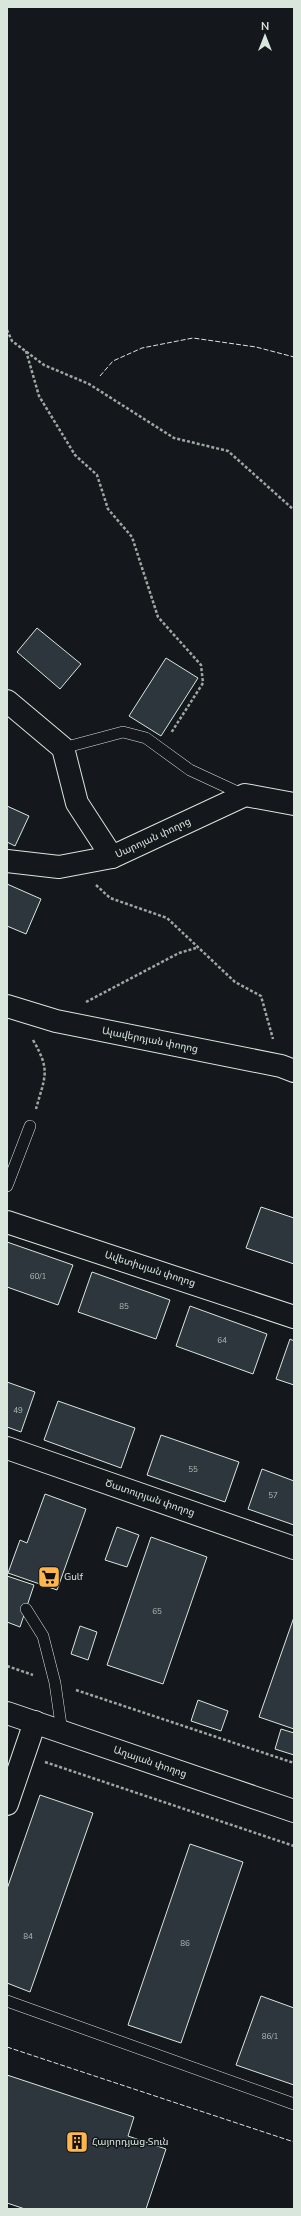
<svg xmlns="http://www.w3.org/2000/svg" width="301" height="2216" font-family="'Nunito Sans','Noto Sans Armenian',sans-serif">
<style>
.building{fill:#2c363c;stroke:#d8e6dc}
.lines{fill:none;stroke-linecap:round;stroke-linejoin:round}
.service-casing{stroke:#d8e6dc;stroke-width:12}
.minor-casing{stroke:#d8e6dc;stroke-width:24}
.secondary-casing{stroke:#d8e6dc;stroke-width:24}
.path{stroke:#9da8a2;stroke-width:2.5;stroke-dasharray:3 2;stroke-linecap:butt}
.service{stroke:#14181c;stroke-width:11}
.minor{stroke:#14181c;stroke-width:22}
.secondary{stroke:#14181c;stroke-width:22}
.fence{stroke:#d8e6dc;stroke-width:1;stroke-dasharray:5 2;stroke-linecap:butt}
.labels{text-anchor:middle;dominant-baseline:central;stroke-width:3;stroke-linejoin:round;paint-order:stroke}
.number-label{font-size:8px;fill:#adbab4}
.street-label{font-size:10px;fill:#d8e6dc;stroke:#14181c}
.poi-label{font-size:10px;fill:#d8e6dc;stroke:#14181c;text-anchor:start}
</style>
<rect width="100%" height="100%" fill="#14181c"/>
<g class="building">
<polygon points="37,628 81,664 60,689 17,652"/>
<polygon points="166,658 198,678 161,736 129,716"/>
<polygon points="7,806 29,816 15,846 7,842"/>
<polygon points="7,884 41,899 26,934 7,926"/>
<polygon points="261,1207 294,1218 294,1264 246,1248"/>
<polygon points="7,1242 73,1265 58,1305 7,1287"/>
<polygon points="92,1272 170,1300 156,1339 78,1312"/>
<polygon points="190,1306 267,1334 253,1374 176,1346"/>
<polygon points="290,1339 294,1341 294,1385 276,1379"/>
<polygon points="7,1382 35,1392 21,1432 7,1427"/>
<polygon points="58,1401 135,1428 121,1468 44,1440"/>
<polygon points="161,1435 239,1462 225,1502 147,1475"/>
<polygon points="262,1469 294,1481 294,1525 248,1509"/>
<polygon points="45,1494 86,1509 57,1590 8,1573 20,1540 27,1543"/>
<polygon points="117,1527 139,1535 127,1567 105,1560"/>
<polygon points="151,1537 207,1557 163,1684 107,1665"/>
<polygon points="7,1576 34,1585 20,1627 7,1622"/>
<polygon points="294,1617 294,1729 259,1717"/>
<polygon points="80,1626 97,1632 88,1660 71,1654"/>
<polygon points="198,1700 228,1711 221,1731 191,1721"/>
<polygon points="281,1729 294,1733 294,1755 275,1749"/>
<polygon points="40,1795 93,1813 30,1992 7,1983 7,1889"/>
<polygon points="190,1844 243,1862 181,2043 128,2025"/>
<polygon points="261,1996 294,2008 294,2085 236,2065"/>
<polygon points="7,2075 134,2117 128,2136 166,2149 146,2209 25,2209 7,2203"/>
</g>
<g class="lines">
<g class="service-casing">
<g id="service">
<polyline points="63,748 123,732 146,738 190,770 244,795"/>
<polyline points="7,1186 30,1126"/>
<polyline points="26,1609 43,1636 55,1683 62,1732"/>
<polyline points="7,2001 294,2104"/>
</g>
</g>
<g class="minor-casing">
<g id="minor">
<polyline points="7,701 63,748 77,803 112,857"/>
<polyline points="7,861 59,867 112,857 245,795 294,804"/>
<polyline points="7,1006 56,1021 281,1066 294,1071"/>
<polyline points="7,1222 294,1317"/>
<polyline points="7,1448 294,1548"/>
</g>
</g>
<g class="secondary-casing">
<g id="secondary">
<polyline points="7,1713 294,1811"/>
<polyline points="7,1804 35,1722"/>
</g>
</g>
<g class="path">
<polyline points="7,330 12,341 44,365 89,384 174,438 228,451 294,510"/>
<polyline points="26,351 39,396 75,455 97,475 108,509 132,537 158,617 201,665 203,683 171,733"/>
<polyline points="96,885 110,898 167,918 235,982 261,996 273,1039"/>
<polyline points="86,1002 179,953 196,948"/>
<path d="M 33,1040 C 51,1071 45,1076 36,1109"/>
<polyline points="7,1666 33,1675"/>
<polyline points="76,1690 294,1763"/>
<polyline points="45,1762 294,1846"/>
</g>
<use href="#service" class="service"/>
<use href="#minor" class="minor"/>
<use href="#secondary" class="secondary"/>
<g class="fence">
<polyline points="100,376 113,361 142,348 193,338 256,347 294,357"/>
<polyline points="7,2047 294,2142"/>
</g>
</g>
<defs>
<g id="supermarket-square" transform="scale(1.15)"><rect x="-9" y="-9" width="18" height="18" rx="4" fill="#ffb74d" stroke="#14181c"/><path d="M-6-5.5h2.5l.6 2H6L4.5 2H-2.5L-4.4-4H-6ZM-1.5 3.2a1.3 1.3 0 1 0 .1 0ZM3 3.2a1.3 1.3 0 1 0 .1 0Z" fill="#111"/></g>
<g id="building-square" transform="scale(1.15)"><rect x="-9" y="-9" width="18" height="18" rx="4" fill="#ffb74d" stroke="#14181c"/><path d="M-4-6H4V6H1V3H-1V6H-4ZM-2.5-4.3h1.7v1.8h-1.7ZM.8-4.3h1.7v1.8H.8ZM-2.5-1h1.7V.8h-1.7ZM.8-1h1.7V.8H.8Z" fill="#111"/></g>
</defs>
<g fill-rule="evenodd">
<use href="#supermarket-square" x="49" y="1577"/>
<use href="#building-square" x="77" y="2142"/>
</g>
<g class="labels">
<g class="number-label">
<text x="38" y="1276">60/1</text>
<text x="124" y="1306">85</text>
<text x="222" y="1340">64</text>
<text x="18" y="1410">49</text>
<text x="193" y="1469">55</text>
<text x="273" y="1495">57</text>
<text x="157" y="1611">65</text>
<text x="28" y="1936">84</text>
<text x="185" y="1943">86</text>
<text x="270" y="2036">86/1</text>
</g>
<g class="street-label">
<text transform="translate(153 838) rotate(-25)">Սարոյան փողոց</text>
<text transform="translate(150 1040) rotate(11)">Ալավերդյան փողոց</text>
<text transform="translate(150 1269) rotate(18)">Ավետիսյան փողոց</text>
<text transform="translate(150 1498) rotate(19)">Ծատուրյան փողոց</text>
<text transform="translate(150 1762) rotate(19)">Աղայան փողոց</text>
</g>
<g class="poi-label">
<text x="64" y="1577">Gulf</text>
<text x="92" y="2142">Հայորդյաց Տուն</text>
</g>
</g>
<rect width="301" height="2216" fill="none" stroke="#d8e6dc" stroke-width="16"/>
<g transform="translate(265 36)" stroke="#14181c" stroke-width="3" paint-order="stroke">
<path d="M0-3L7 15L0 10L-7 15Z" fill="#d8e6dc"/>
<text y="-6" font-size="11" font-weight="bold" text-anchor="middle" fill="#d8e6dc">N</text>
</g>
</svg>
